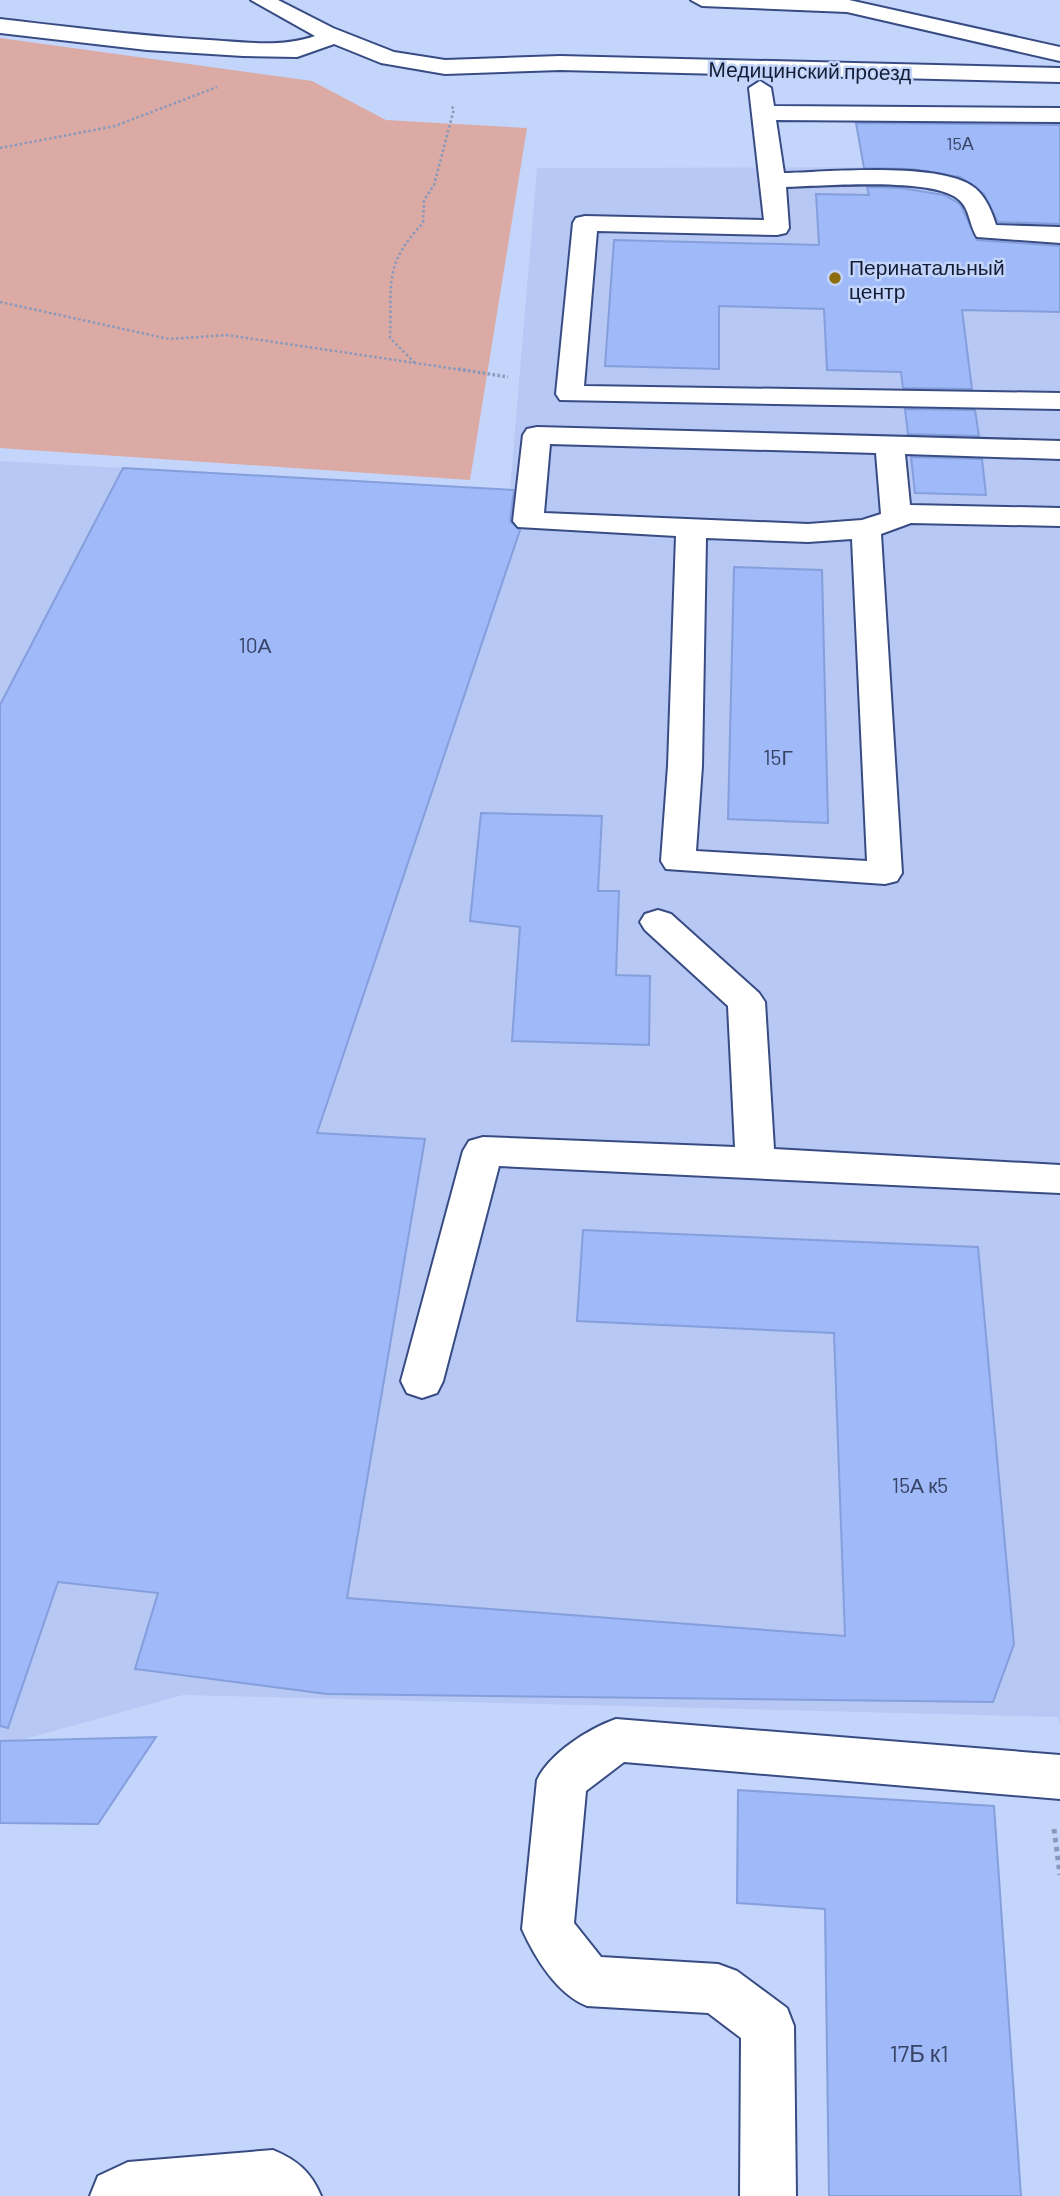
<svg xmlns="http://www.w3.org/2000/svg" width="1060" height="2196" font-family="Barlow,sans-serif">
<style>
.built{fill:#b6c8f3}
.green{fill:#dbaaa4}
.building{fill:#9fb9f9;stroke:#859edc;stroke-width:2}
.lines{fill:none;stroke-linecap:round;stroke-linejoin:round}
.minor-casing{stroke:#384c84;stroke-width:4}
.path-far2{stroke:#8a99bb;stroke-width:2.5;stroke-dasharray:2.5 2.5;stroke-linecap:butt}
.path-far1{stroke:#8a99bb;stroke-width:3.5;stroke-dasharray:2.5 2.5;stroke-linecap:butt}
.path{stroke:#8a99bb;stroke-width:5;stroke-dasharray:4.5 4.5;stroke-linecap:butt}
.minor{fill:#fff;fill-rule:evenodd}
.poi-dot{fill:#8c6c0f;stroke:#c4d5fc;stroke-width:2.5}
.labels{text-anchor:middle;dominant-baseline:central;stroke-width:5;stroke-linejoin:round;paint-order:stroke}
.far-number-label{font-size:18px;fill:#374466}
.far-street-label{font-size:21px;fill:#141d35;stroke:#c4d5fc}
.far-poi-label{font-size:21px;fill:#141d35;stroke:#c4d5fc;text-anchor:start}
.number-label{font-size:21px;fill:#374466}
.near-number-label{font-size:24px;fill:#374466}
</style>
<rect width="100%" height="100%" fill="#c4d5fc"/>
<polygon class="built" points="1060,167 1060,1726 1058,1717 183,1695 0,1746 0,461 510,490 537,168"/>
<polygon class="green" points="0,38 312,81 386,120 527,128 470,480 0,448"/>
<g class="building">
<polygon points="856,123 1060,125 1060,224 998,222 984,194 960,177 912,169 864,168"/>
<polygon points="867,187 901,188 944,195 960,204 977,240 1060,246 1060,312 962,310 972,389 903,388 901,372 827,370 824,309 719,306 719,369 605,366 614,240 819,245 816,194 869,195"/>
<polygon points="905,409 975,410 979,436 908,434"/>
<polygon points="911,457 982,459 986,495 915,493"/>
<polygon points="123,468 514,490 510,521 520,530 317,1133 425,1139 347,1598 845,1636 834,1333 577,1321 583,1230 978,1247 1014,1644 993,1702 327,1694 135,1669 158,1593 58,1582 8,1728 0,1726 0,705"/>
<polygon points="734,567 822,570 828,823 728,819"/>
<polygon points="481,813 602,816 598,891 619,891 616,975 650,976 649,1045 512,1041 520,927 470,921"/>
<polygon points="156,1737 98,1824 0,1823 0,1741"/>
<polygon points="738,1790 994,1806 1021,2196 829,2196 825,1909 737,1903"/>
</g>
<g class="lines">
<g class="minor-casing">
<g id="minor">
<path d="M 251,0 L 278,0 L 333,28 L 394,52 L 445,60 L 560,56 L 1060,68 L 1060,82 L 560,70 L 445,74 L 381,63 L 334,44 L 297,57 L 243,56 L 147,50 L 0,33 L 0,19 C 69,27 139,36 209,40 C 244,42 281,48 315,36 Z"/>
<polygon points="691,0 849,0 1060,47 1060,61 847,12 702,6"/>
<path d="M 760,81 L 771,88 L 774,106 L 1060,108 L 1060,122 L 776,120 L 784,173 C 827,172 942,161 975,188 C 986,197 992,212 996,225 L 1060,227 L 1060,243 L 977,237 C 969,225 970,208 958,199 C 932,177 822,186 786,187 L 789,228 L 786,233 L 777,235 L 597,231 L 584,386 L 1060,393 L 1060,409 L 560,400 L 556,394 L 573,223 L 576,218 L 585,216 L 764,220 L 749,88 Z"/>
<path d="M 537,427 L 1060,441 L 1060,459 L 905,454 L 910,505 L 1060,508 L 1060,526 L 911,523 L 881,534 L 902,873 L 897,881 L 885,884 L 666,869 L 661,861 L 668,766 L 676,536 L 518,527 L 513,521 L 523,435 L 527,429 ZM 550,444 L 876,453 L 881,514 L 862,520 L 808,524 L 544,513 ZM 706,538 L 808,542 L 852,539 L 867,861 L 696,851 L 702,766 Z"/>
<polygon points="658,910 671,914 759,993 765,1002 774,1149 1060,1165 1060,1193 499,1166 443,1381 437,1393 422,1398 407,1393 401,1381 463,1151 469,1141 483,1137 735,1147 728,1006 645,930 640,922 645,914"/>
<path d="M 616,1719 L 1060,1755 L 1060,1799 L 624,1762 L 586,1791 L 574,1923 L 601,1957 L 718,1964 L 737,1971 L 787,2008 L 794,2026 L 796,2196 L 740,2196 L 741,2038 L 708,2013 L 587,2006 C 557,1994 535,1958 522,1929 L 537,1780 C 550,1753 588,1729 616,1719 Z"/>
<path d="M 273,2150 C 297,2160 311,2172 321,2196 L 90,2196 L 98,2176 L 128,2162 Z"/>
</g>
</g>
<g class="path-far2">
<polyline points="0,148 115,126 217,87"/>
<polyline points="0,302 169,339 227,335 469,371"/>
<path d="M 415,363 L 390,338 C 392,284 383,265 423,223 L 424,200 L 434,185 L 454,109 L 451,106"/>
</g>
<polyline class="path-far1" points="458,369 508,377"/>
<polyline class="path" points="1054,1829 1060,1875"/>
<use href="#minor" class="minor"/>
</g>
<circle class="poi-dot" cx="835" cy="278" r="7"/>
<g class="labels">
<g class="far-number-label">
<text x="960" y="143">15А</text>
</g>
<g class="far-street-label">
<text transform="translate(810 70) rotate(1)">Медицинский проезд</text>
</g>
<g class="far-poi-label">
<text x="849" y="266">Перинатальный<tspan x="849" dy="24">центр</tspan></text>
</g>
<g class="number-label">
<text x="255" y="644">10А</text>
<text x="778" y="756">15Г</text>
<text x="920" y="1484">15А к5</text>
</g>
<g class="near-number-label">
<text x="919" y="2052">17Б к1</text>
</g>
</g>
</svg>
